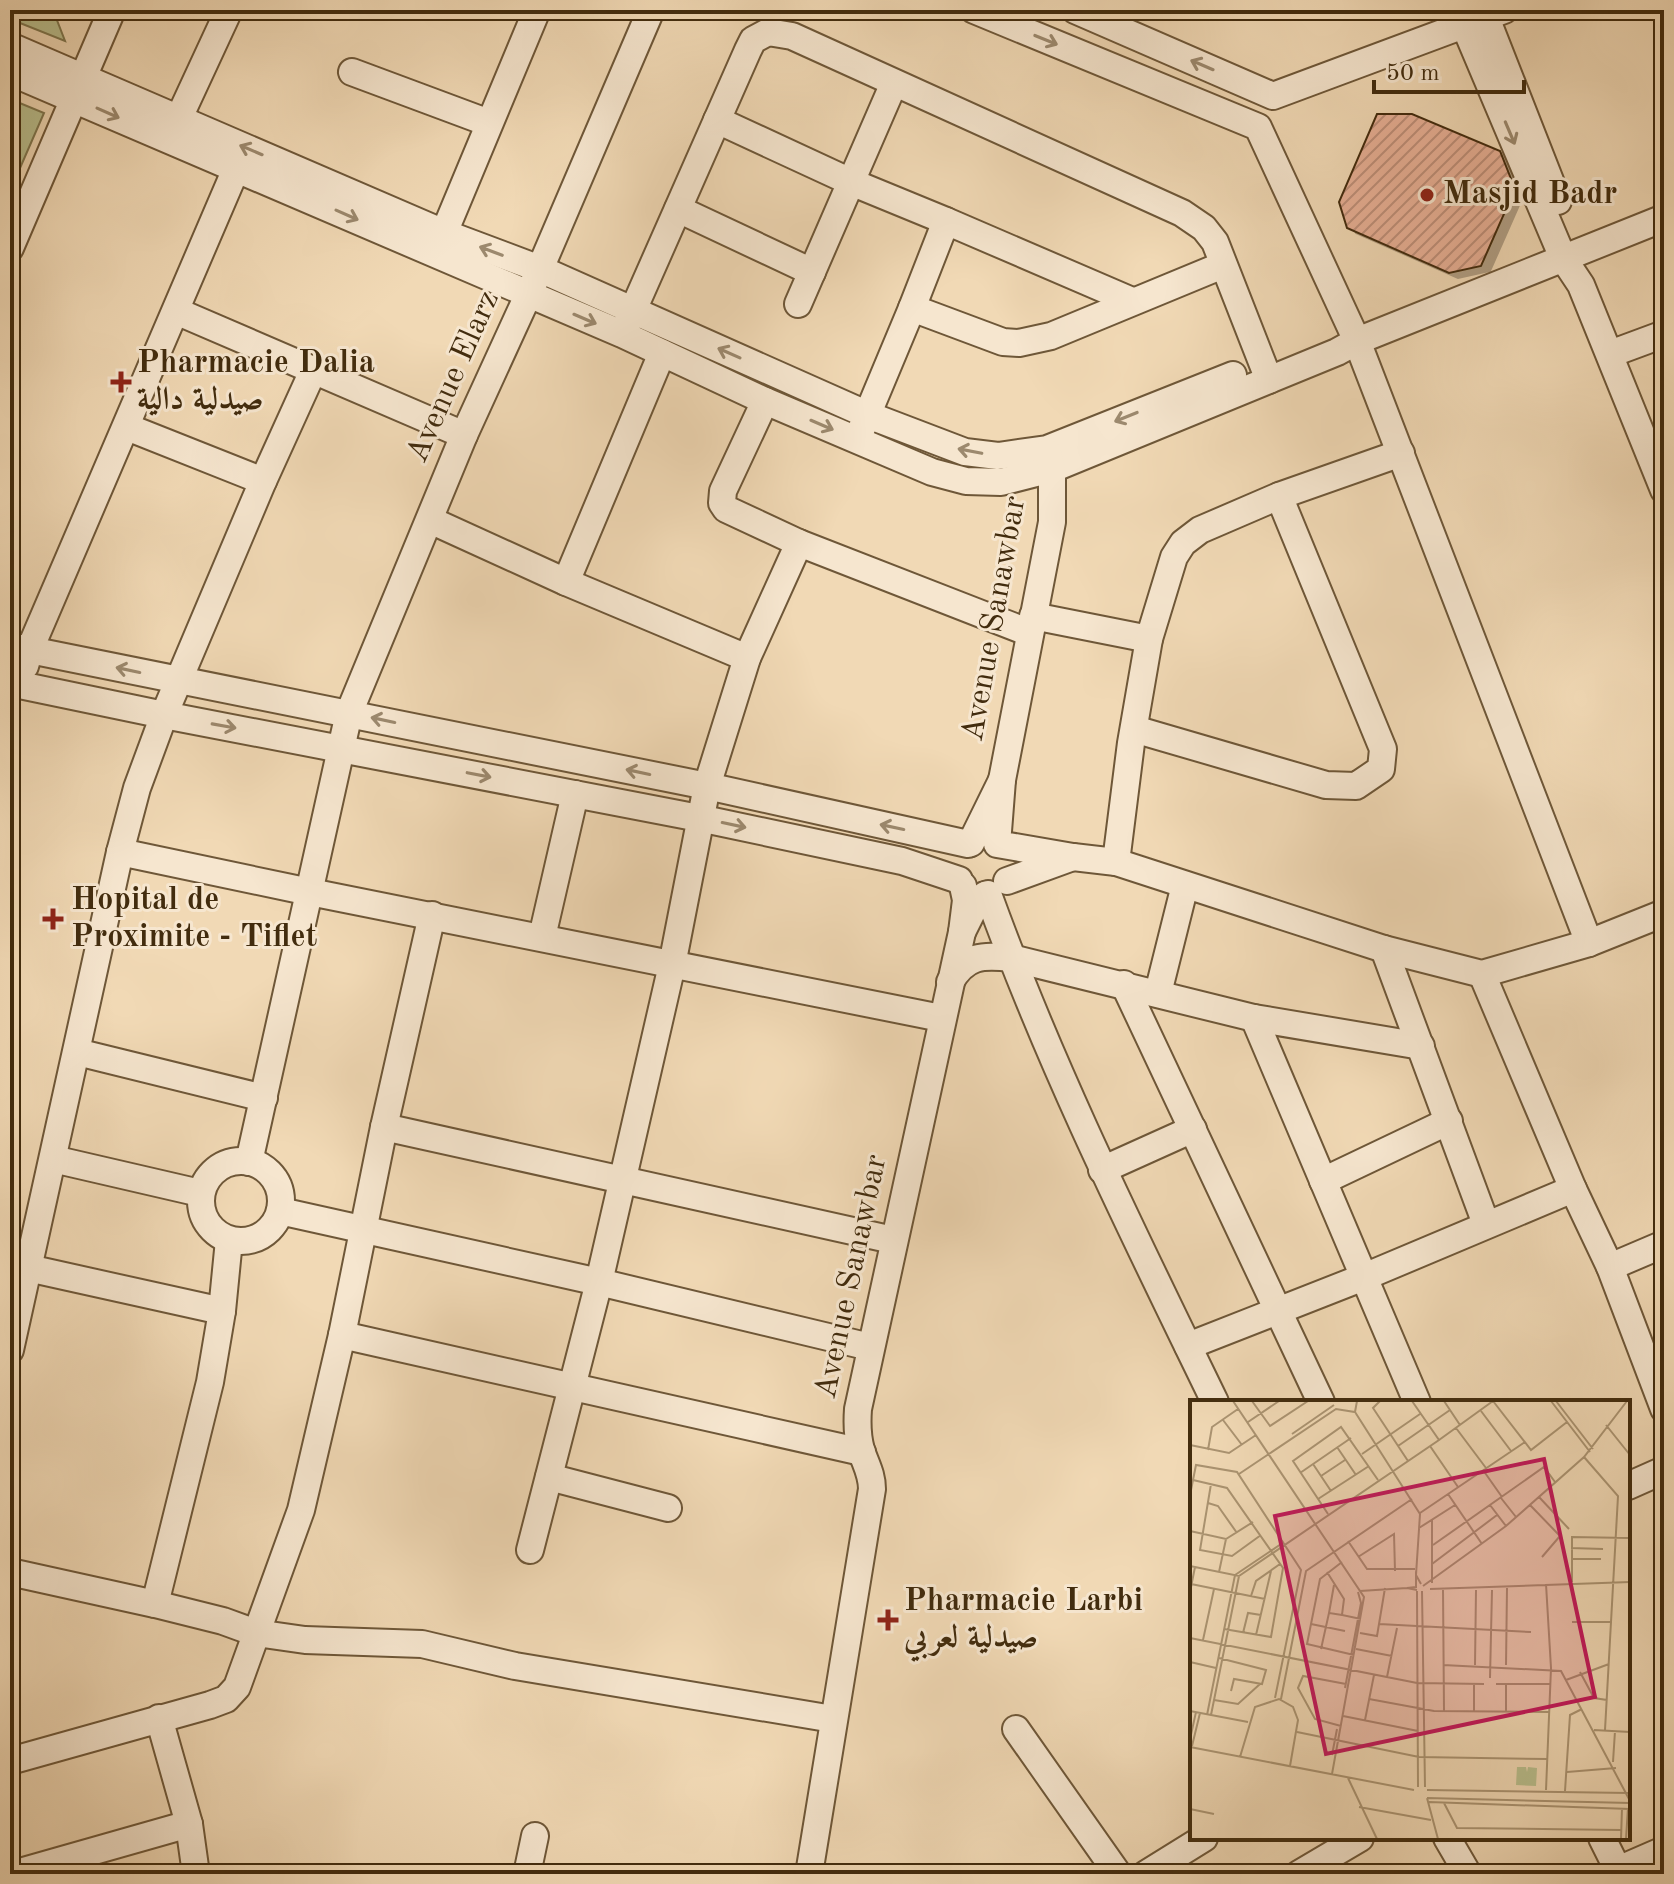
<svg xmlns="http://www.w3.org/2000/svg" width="1674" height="1884" font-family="'Old Standard TT',Amiri,serif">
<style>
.green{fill:#b9bf8e;stroke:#7e764e;stroke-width:2}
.building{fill:url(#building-hatch);stroke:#422c0e;stroke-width:2;filter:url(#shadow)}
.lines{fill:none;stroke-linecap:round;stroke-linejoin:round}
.minor-casing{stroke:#6e5738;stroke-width:30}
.minor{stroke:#f6e6cf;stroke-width:26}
.oneway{stroke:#9c896e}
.poi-dot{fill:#8f2418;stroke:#f6e6cf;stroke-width:3}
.labels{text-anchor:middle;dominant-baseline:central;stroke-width:6;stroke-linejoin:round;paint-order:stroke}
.poi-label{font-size:32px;font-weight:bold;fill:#422c0e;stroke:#f6e6cf;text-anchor:start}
.street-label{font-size:32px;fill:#422c0e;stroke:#f6e6cf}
.inset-road{fill:none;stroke:#ab9472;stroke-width:2}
.view{fill:#c2185b;fill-opacity:0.15;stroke:#c2185b;stroke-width:4}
.inset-edge{fill:none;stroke:#422c0e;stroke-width:4}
</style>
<defs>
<pattern id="building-hatch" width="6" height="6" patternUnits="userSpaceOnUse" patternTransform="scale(2)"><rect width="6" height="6" fill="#e8b096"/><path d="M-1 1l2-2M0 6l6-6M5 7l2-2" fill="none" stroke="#be8f79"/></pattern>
<filter id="shadow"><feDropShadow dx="9" dy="5" stdDeviation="0" flood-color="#0004"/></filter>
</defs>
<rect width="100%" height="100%" fill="#f1d9b5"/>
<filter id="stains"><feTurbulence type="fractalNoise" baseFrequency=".0025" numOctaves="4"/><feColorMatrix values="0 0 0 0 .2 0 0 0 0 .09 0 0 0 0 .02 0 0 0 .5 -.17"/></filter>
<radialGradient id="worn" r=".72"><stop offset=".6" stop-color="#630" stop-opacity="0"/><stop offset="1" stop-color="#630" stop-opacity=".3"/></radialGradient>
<g class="green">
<polygon points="10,10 53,10 65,41 10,19"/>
<polygon points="10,99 44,113 10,191"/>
</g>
<polygon class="building" points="1377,114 1412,114 1500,151 1515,189 1481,266 1449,273 1347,228 1339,202"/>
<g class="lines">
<g class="minor-casing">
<g id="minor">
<polyline points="974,10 1258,127 1357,341 1589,943"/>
<polyline points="1075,10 1273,96 1504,10"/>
<polyline points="1458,10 1563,258 1581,285 1664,490"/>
<polyline points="1483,10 1558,201"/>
<polyline points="10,46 444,233 540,269 868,415 965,452 998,456 1047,449 1233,375"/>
<polyline points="10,72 622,334 765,401 932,472 966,481 1001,482 1052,469 1337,352 1357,341 1664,218"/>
<polyline points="352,72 489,123"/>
<polyline points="717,120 851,182 946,221"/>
<polyline points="172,133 229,10"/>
<polyline points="678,209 812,272"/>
<polyline points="444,233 537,10"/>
<polyline points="10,248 112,10"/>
<polyline points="798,304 894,83"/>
<polyline points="912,308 946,221 1132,301"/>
<polyline points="176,311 464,435"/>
<polyline points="627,324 748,50 753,40 768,32 792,36 1182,213 1204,228 1215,242 1269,380"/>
<polyline points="1610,354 1664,334"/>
<polyline points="765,401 723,491 722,503 726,509 799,543 1030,633"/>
<polyline points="127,427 263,481"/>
<polyline points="861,430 912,308 1003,342 1019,343 1051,336 1223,265"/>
<polyline points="430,520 566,582 747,658"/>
<polyline points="566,582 662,353"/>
<polyline points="1033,616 1149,639"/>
<polyline points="10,646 707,786 968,844"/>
<polyline points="25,666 30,649 236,169"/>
<polyline points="10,683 164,715 699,818 902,861 959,880"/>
<polyline points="1134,729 1326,785 1356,786 1381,769 1383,749 1279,496"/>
<polyline points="1002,780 1052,522 1052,469 1048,453"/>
<polyline points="971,843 1002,780 997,844 1073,857 1007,881"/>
<polyline points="120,852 310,892 941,1018"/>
<polyline points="1073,857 1116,862 1384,949 1482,974 1589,943 1664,913"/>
<polyline points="1116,862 1131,743 1149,639 1174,557 1183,543 1200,530 1279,496 1401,453"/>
<polyline points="963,886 966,900 962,932 975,906 985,895"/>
<path d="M 988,894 C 1051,1069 1134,1235 1215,1402"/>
<polyline points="542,937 575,794"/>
<polyline points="1384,949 1486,1224"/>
<polyline points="1482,974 1573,1189 1610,1267 1664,1409"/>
<path d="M 950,982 C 966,955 982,955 1011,958 L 1254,1018 L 1421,1046"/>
<polyline points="1124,984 1321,1402"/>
<polyline points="1158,993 1185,885"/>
<polyline points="1254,1018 1417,1402"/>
<polyline points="77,1052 264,1098"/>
<polyline points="384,1127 893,1240"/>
<polyline points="53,1159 200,1193"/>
<circle cx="241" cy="1201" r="40"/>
<polyline points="249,1162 349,713 464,435 540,269 651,10"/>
<polyline points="1102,1170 1193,1129"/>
<polyline points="1323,1181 1449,1121"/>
<polyline points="280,1211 599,1282 870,1347"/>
<polyline points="1610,1267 1664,1244"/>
<polyline points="28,1268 222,1311"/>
<polyline points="342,1335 862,1452"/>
<polyline points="1188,1346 1364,1277 1573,1189"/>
<polyline points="10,1350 120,852 137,788 164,715 263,481 313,371"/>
<polyline points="549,1477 668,1508"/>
<polyline points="1628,1486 1664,1470"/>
<polyline points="530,1550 599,1282 672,965 707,786 747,658 799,543"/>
<polyline points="10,1572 155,1604 223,1621 256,1633 305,1640 422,1644 515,1666 833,1719"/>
<polyline points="155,1604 210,1382 222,1311 229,1240"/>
<polyline points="159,1718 189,1824 196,1874"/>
<polyline points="1016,1729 1118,1874"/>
<polyline points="10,1761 210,1705 226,1699 237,1687 301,1510 342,1335 384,1127 432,915"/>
<polyline points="1447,1838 1468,1874"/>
<polyline points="1602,1838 1618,1870 1611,1874"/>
<polyline points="1618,1870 1664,1850"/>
<polyline points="13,1874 189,1824"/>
<polyline points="527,1874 535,1836"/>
<path d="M 809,1874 L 872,1489 C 872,1474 866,1465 861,1450 C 857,1436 857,1423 858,1409 L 962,932"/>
<polyline points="1146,1874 1204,1838"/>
<polyline points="1299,1874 1360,1838"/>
</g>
</g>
<use href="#minor" class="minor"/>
</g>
<defs><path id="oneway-shaft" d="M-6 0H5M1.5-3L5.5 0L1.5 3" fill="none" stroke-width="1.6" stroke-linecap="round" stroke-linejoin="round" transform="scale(2)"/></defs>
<g class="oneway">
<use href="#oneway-shaft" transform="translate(1046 40) rotate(22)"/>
<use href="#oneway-shaft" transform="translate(1202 65) rotate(-157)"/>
<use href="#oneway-shaft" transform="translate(108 113) rotate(24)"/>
<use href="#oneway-shaft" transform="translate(1510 133) rotate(67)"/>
<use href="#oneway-shaft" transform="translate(251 150) rotate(-157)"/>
<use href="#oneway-shaft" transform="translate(347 215) rotate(24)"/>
<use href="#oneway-shaft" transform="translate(491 251) rotate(-159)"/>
<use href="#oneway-shaft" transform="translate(585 319) rotate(23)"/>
<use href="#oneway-shaft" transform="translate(729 353) rotate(-156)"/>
<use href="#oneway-shaft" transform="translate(1126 417) rotate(158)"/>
<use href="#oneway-shaft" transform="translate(822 425) rotate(23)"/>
<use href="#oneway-shaft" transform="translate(970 451) rotate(-169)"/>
<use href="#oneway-shaft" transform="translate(128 670) rotate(-168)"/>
<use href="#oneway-shaft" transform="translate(383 720) rotate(-168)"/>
<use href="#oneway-shaft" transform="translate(224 726) rotate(10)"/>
<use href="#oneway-shaft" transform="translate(638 772) rotate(-168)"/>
<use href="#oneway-shaft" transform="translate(479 775) rotate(11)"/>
<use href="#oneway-shaft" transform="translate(734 825) rotate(12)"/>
<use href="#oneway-shaft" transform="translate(892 827) rotate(-168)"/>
</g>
<g class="poi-dot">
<circle cx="1427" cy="195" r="8"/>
<path d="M117 370h8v8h8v8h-8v8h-8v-8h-8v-8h8z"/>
<path d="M49 907h8v8h8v8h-8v8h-8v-8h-8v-8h8z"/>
<path d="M884 1608h8v8h8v8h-8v8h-8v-8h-8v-8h8z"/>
</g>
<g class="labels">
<g class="poi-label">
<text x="1443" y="195">Masjid Badr</text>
<text x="137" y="364">Pharmacie Dalia<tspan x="137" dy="37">صيدلية دالية</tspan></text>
<text x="71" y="901">Hopital de<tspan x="71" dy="37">Proximite - Tiflet</tspan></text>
<text x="904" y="1602">Pharmacie Larbi<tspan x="904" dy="37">صيدلية لعربي</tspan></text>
</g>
<g class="street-label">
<text transform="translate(454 377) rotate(-66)">Avenue Elarz</text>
<text transform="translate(995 619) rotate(-80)">Avenue Sanawbar</text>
<text transform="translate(852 1277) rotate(-78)">Avenue Sanawbar</text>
</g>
</g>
<g transform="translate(1190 1400)">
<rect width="440" height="440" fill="#f1d9b5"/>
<path d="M 327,367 L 336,367 L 337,372 L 338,367 L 347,368 L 346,386 L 326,385 Z" fill="#b9bf8e"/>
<path class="inset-road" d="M 43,1 L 174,197 L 142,374M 62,1 L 80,26 L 118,1M 190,1 L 183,8 L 218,61M 254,1 L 270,25M 303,1 L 341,50 L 377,22M 361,1 L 400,52M 366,1 L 403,49M 291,11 L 321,51M 165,12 L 230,114 L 226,175M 33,20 L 52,45M 58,22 L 89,1M 416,25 L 440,55M 266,28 L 296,68M 102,34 L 144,5M 249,40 L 303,1M 0,45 L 39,53 L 66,35M 208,46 L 260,10M 240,46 L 268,87M 147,47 L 166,75M 18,50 L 22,27 L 48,9M 172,54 L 230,14M 394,57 L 428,96 L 415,330M 123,64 L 141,91M 293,70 L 312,97M 110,73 L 161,38M 49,74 L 146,9 L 165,12 L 167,1M 131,76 L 155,60M 3,80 L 37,88 L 93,168 L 81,237 L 34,229M 21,84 L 10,150 L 42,156 L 71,135M 258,94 L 292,144M 0,95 L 6,65 L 47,72 L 111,170 L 85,298M 349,97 L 379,129M 311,98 L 326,117M 128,99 L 179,66M 18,103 L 28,106 L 47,133M 300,105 L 316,126M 340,105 L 370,136 L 352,157M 230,113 L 335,42M 138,114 L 103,61 L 151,27 L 188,80M 242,120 L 242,183M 229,128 L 265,105M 0,131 L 36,139 L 63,122M 439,138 L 440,168M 158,141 L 177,169 L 225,169M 243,145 L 354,67 L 365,82M 381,148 L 413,149M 168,157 L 204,134 L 205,171M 382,159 L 411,159M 152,162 L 130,179 L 117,244 L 164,255M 242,164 L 307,115M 0,166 L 49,176 L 249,40 L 222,1M 29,172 L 36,139M 137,172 L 154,199 L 152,215 L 171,219M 382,182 L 382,137 L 440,138M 1,184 L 75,199M 144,185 L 139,213 L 152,215M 233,186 L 316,126 L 394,57 L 437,1M 240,189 L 440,182M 253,189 L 254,311M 227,190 L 217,188 L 226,187 L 226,175 L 231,184M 170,191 L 217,188M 227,191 L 228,387M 232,191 L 235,387M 0,192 L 5,167M 61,196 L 66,181 L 90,164M 382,222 L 422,222M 121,224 L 155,231M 189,224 L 341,232M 53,233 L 58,213 L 71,215M 170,233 L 187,236 L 195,188M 66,235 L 81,171M 0,238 L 227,283 L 294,284M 13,240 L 24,189M 131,249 L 139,213M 166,249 L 202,256M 29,258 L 76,270 L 72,284 L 44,279 L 41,291M 0,262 L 26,268M 253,265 L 371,271 L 439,399M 285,265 L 286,190M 316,265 L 317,188M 390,272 L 404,298 L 417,300M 197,277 L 207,228M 300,278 L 302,190M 376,280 L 419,264M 306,284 L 360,284M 155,288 L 171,203 L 168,192M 91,299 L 116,171 L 222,99M 179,299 L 244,311 L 360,312M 24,300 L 48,304 L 70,284M 0,311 L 58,322M 284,312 L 284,284M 316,312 L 316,283M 17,315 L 45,175 L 94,142M 21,315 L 49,176M 153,316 L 228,331M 175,320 L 184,275M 151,326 L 125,319 L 108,288 L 113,276 L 156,284M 404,330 L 440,332M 107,332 L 229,357 L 358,359M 0,339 L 6,312M 2,346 L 10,313M 0,347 L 224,390M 142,355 L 147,329M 50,357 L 65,307 L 89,299 L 103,307 L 108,320 L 100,366M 423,362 L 425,331M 377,372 L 426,368M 158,378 L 187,439M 237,390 L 439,393M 356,390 L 361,268 L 356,184M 375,391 L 380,315 L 392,309M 237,398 L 440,403M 237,398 L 248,439M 239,402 L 440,409M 254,403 L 267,428 L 431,430M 169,407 L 241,420M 0,409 L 24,414M 431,439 L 432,408M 436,439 L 438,408"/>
<path class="view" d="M 354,59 L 405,297 L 136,354 L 85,116 Z"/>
<rect width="440" height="440" class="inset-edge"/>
</g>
<rect width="1674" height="1884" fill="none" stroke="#f1d9b5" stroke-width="40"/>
<rect x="12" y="12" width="1650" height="1860" fill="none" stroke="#422c0e" stroke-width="4"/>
<rect x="20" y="20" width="1634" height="1844" fill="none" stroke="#422c0e" stroke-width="2"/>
<path d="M1374 80v12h150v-12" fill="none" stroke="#422c0e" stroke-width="4"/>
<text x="1386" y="80" font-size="24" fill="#422c0e" stroke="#f6e6cf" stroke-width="6" paint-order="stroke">50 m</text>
<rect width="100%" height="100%" filter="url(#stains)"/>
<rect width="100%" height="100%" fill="url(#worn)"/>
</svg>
